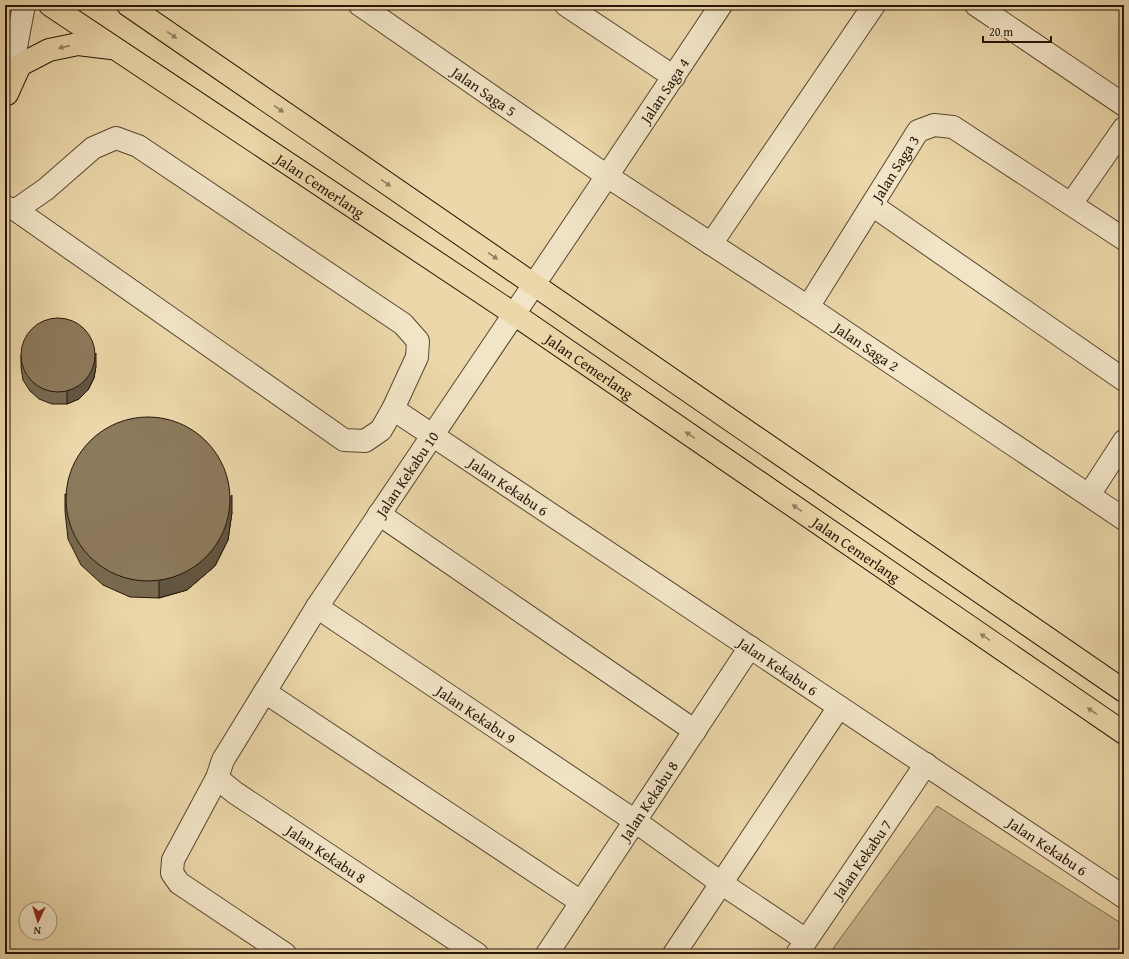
<svg xmlns="http://www.w3.org/2000/svg" width="1129" height="959" font-family="'Gentium Book Plus',serif">
<style>
.pitch{fill:#cab68e;stroke:#78664c}
.lines{fill:none;stroke-linecap:round;stroke-linejoin:round}
.minor-casing{stroke:#574631;stroke-width:24}
.major-casing{stroke:#261509;stroke-width:24}
.minor{stroke:#f2e5c7;stroke-width:22}
.major{stroke:#ebd7a9;stroke-width:22}
.wall{fill:#78694f;stroke:#261509}
.shaded-wall{fill:#625540;stroke:#261509}
.building{fill:#8c7a5c;stroke:#261509}
.oneway{fill:#928061}
.labels{text-anchor:middle;dominant-baseline:central;stroke-width:4;stroke-linejoin:round;paint-order:stroke}
.street-label{font-size:15px;fill:#261509;stroke:#f2e5c7}
</style>
<rect width="100%" height="100%" fill="#ebd7a9"/>
<filter id="stains"><feTurbulence type="fractalNoise" baseFrequency=".005" numOctaves="4"/><feColorMatrix values="0 0 0 0 .2 0 0 0 0 .09 0 0 0 0 .02 0 0 0 .5 -.17"/></filter>
<radialGradient id="worn" r=".72"><stop offset=".6" stop-color="#630" stop-opacity="0"/><stop offset="1" stop-color="#630" stop-opacity=".3"/></radialGradient>
<polygon class="pitch" points="937,806 1124,925 1124,954 829,954"/>
<g class="lines">
<g class="minor-casing">
<g id="minor">
<path id="s1" d="M 360,5 L 607,176 L 808,307 L 1124,519"/>
<polyline points="566,5 674,77"/>
<polyline points="976,5 1124,105"/>
<polyline points="9,84 24,5"/>
<polyline points="1071,204 1124,128"/>
<polyline points="872,205 1124,380"/>
<polyline points="5,207 16,210 46,189 93,148 116,138 138,146 403,324 418,341 417,357 393,409 381,430 365,441 344,440 16,210"/>
<polyline points="711,244 874,5"/>
<path id="s2" d="M 808,307 L 918,131 L 934,125 L 953,127 L 1124,239"/>
<path id="s3" d="M 393,409 L 1124,897"/>
<polyline points="1089,495 1124,441"/>
<polyline points="379,514 695,731"/>
<path id="s4" d="M 317,607 L 635,821 L 721,883 L 806,940"/>
<polyline points="265,692 581,902"/>
<path id="s5" d="M 217,778 L 234,792 L 477,954"/>
<path id="s6" d="M 285,954 L 179,883 L 172,873 L 173,860 L 217,778 L 223,760 L 317,607 L 607,176 L 721,5"/>
<path id="s7" d="M 547,954 L 750,647"/>
<polyline points="674,954 839,707"/>
<path id="s8" d="M 797,954 L 926,764"/>
</g>
</g>
<g class="major-casing">
<g id="major">
<path id="s9" d="M 50,5 L 514,314 L 1124,733"/>
<polyline points="128,5 1124,691"/>
<polyline points="7,94 20,65 49,50 78,44 111,48"/>
</g>
</g>
<use href="#minor" class="minor"/>
<use href="#major" class="major"/>
</g>
<g class="wall">
<polygon points="21,355 96,366 94,378 88,390 79,399 67,404 52,404 39,399 30,391 23,380 21,367"/>
<polygon points="65,494 232,512 228,540 215,566 187,590 159,598 130,597 103,585 81,565 68,539 65,511"/>
</g>
<g class="shaded-wall">
<polygon points="96,353 96,366 94,378 88,390 79,399 67,404 67,391"/>
<polygon points="232,495 232,512 228,540 215,566 187,590 159,598 159,582"/>
</g>
<g class="building">
<circle cx="58" cy="355" r="37"/>
<circle cx="148" cy="499" r="82"/>
</g>
<defs><path id="oneway-solid" d="M-6-.8H1V-3.2L6.5 0L1 3.2V.8H-6Z"/></defs>
<g class="oneway">
<use href="#oneway-solid" transform="translate(172 35) rotate(35)"/>
<use href="#oneway-solid" transform="translate(64 47) rotate(167)"/>
<use href="#oneway-solid" transform="translate(279 109) rotate(35)"/>
<use href="#oneway-solid" transform="translate(386 183) rotate(35)"/>
<use href="#oneway-solid" transform="translate(493 256) rotate(35)"/>
<use href="#oneway-solid" transform="translate(690 435) rotate(-146)"/>
<use href="#oneway-solid" transform="translate(797 508) rotate(-146)"/>
<use href="#oneway-solid" transform="translate(985 637) rotate(-146)"/>
<use href="#oneway-solid" transform="translate(1092 711) rotate(-146)"/>
</g>
<g class="labels">
<g class="street-label">
<text stroke="none"><textPath href="#s1" startOffset="151">Jalan Saga 5</textPath></text>
<text stroke="none"><textPath href="#s6" startOffset="1067">Jalan Saga 4</textPath></text>
<text stroke="none"><textPath href="#s2" startOffset="164">Jalan Saga 3</textPath></text>
<text stroke="none"><textPath href="#s9" startOffset="325">Jalan Cemerlang</textPath></text>
<text stroke="none"><textPath href="#s1" startOffset="611">Jalan Saga 2</textPath></text>
<text stroke="none"><textPath href="#s9" startOffset="649">Jalan Cemerlang</textPath></text>
<text stroke="none"><textPath href="#s6" startOffset="605">Jalan Kekabu 10</textPath></text>
<text stroke="none"><textPath href="#s3" startOffset="139">Jalan Kekabu 6</textPath></text>
<text stroke="none"><textPath href="#s9" startOffset="973">Jalan Cemerlang</textPath></text>
<text stroke="none"><textPath href="#s3" startOffset="463">Jalan Kekabu 6</textPath></text>
<text stroke="none"><textPath href="#s4" startOffset="192">Jalan Kekabu 9</textPath></text>
<text stroke="none"><textPath href="#s7" startOffset="184">Jalan Kekabu 8</textPath></text>
<text stroke="none"><textPath href="#s3" startOffset="787">Jalan Kekabu 6</textPath></text>
<text stroke="none"><textPath href="#s5" startOffset="133">Jalan Kekabu 8</textPath></text>
<text stroke="none"><textPath href="#s8" startOffset="115">Jalan Kekabu 7</textPath></text>
</g>
</g>
<rect width="1129" height="959" fill="none" stroke="#ebd7a9" stroke-width="20"/>
<rect x="6" y="6" width="1117" height="947" fill="none" stroke="#261509" stroke-width="2"/>
<rect x="10" y="10" width="1109" height="939" fill="none" stroke="#261509"/>
<g transform="translate(38 921) rotate(184)"><circle r="19" fill="#f2e5c7" stroke="#a0927b"/>
<path d="M0-3L7 15L0 10L-7 15Z" fill="#8f2418"/>
<text y="-6" font-size="11" font-weight="bold" text-anchor="middle" fill="#261509">N</text>
</g>
<path d="M983 36v6h68v-6" fill="none" stroke="#261509" stroke-width="2"/>
<text x="989" y="36" font-size="12" fill="#261509" stroke="#f2e5c7" stroke-width="3" paint-order="stroke">20 m</text>
<rect width="100%" height="100%" filter="url(#stains)"/>
<rect width="100%" height="100%" fill="url(#worn)"/>
</svg>
